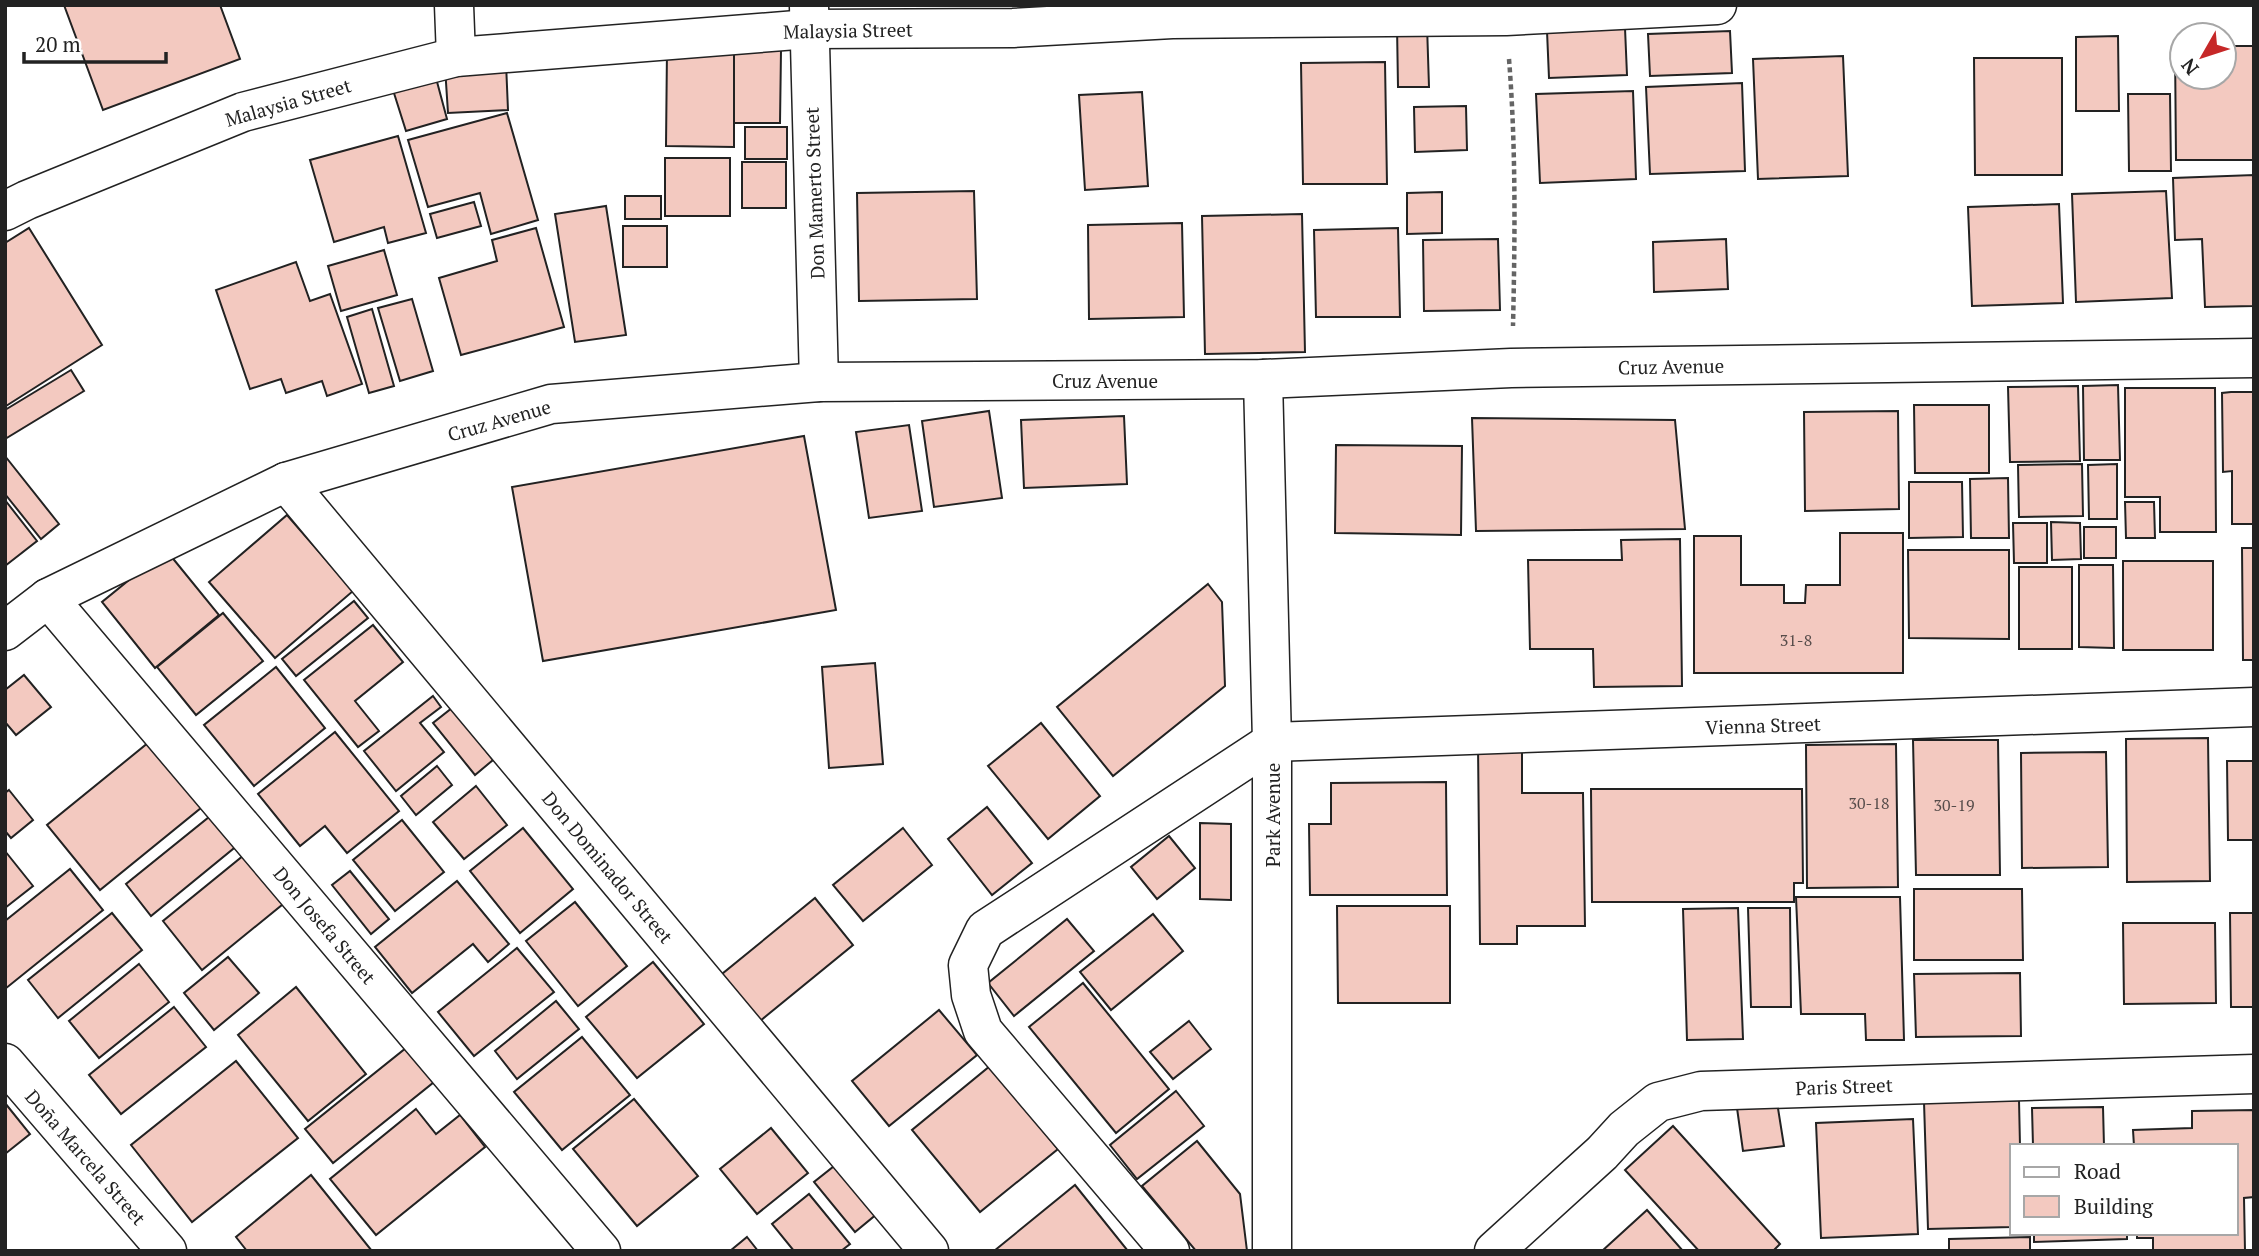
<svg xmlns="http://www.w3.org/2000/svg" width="2259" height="1256" font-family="'PT Serif',serif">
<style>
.building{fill:#f3c9c0;stroke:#222;stroke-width:2}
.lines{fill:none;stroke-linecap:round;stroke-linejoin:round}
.street-casing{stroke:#222;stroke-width:41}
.path{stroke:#646464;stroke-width:4.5;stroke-dasharray:5 3.5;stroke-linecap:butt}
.street{stroke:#fff;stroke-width:38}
.labels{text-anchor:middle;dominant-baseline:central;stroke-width:5;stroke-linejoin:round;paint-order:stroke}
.number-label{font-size:16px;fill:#564c4a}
.street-label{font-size:19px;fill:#222;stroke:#fff}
</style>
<rect width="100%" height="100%" fill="#fff"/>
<g class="building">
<polygon points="64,5 220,5 240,59 103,110"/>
<polygon points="1427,25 1429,87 1398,87 1397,26"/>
<polygon points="1625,28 1627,75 1549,78 1547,31"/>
<polygon points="1730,31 1732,73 1650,76 1648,34"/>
<polygon points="2118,36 2119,111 2076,111 2076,37"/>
<polygon points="2175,46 2182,46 2182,77 2224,77 2224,46 2254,46 2254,160 2176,160"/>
<polygon points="667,49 734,50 734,147 666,146"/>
<polygon points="734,50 781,50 780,123 734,123"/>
<polygon points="1843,56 1848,176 1758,179 1753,59"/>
<polygon points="1974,58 2062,58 2062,175 1975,175"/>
<polygon points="1385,62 1387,184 1303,184 1301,63"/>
<polygon points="506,63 508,110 448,113 445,67"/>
<polygon points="436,78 447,119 406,131 393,90"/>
<polygon points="1742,83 1745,171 1650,174 1646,87"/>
<polygon points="1633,91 1636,179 1540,183 1536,94"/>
<polygon points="1142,92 1148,186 1085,190 1079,95"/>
<polygon points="2128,94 2170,94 2171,171 2129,171"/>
<polygon points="1466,106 1467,150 1415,152 1414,107"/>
<polygon points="507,113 538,220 491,234 480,193 428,207 408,140"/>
<rect x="745" y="127" width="42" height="32"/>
<polygon points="398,136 426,233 388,243 384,227 334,242 310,160"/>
<rect x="665" y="158" width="65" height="58"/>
<rect x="742" y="162" width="44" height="46"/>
<polygon points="2254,175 2254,306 2205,307 2202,239 2175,240 2173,178"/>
<polygon points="974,191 977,299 859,301 857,193"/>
<polygon points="2166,191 2172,298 2076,302 2072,194"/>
<polygon points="1442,192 1442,233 1407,234 1407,193"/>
<rect x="625" y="196" width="36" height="23"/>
<polygon points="474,202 481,226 437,238 430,214"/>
<polygon points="2059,204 2063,303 1972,306 1968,207"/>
<polygon points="606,206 626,335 575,342 555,214"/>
<polygon points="1302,214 1305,352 1205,354 1202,216"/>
<polygon points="1182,223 1184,317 1089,319 1088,225"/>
<rect x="623" y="226" width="44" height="41"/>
<polygon points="29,228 102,345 6,406 5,243"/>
<polygon points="536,228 564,327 461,355 439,278 497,261 492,240"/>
<polygon points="1398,228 1400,317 1316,317 1314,230"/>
<polygon points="1498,239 1500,310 1424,311 1423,240"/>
<polygon points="1726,239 1728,289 1654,292 1653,242"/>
<polygon points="384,250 397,295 341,311 328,266"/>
<polygon points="296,262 310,301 330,294 362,384 327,396 322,381 286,393 281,379 250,389 216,290"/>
<polygon points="412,299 433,371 400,381 378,308"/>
<polygon points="372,309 394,386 369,393 347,317"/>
<polygon points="71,370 84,391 5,439 5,410"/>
<polygon points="2118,385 2120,460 2084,460 2083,386"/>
<polygon points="2078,386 2080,461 2010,462 2008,387"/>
<polygon points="2125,388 2215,388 2216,532 2160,532 2160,497 2125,497"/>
<polygon points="2231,392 2254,392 2254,524 2232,524 2232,471 2223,472 2222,393"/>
<polygon points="1914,405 1989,405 1989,473 1915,473"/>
<polygon points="989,411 1002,498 934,507 922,421"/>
<polygon points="1898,411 1899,509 1805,511 1804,412"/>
<polygon points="1124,416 1127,484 1024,488 1021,420"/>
<polygon points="1472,418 1675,420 1685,529 1476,531"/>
<polygon points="909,425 922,511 869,518 856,432"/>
<polygon points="804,436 836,610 543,661 512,487"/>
<polygon points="1336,445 1462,446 1461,535 1335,533"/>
<polygon points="5,456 59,524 41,539 5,494"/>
<polygon points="2082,464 2083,516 2019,517 2018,465"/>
<polygon points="2117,464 2117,519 2089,519 2088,465"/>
<polygon points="2008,478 2009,538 1971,538 1970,479"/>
<polygon points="1909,482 1962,482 1963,537 1909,538"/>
<polygon points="5,500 37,541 5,566"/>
<polygon points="2125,502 2154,502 2155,538 2126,538"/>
<polygon points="287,515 353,591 275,658 209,582"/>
<polygon points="2051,522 2080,523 2081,559 2052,560"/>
<polygon points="2013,523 2047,523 2047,563 2014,563"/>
<rect x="2084" y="527" width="32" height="31"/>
<polygon points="1840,533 1903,533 1903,673 1694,673 1694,536 1741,536 1741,585 1784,585 1784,603 1805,603 1806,585 1840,585"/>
<polygon points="1680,539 1682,686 1594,687 1593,649 1530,649 1528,560 1622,560 1621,540"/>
<polygon points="2242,548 2254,548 2254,660 2243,660"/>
<polygon points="166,550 219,615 155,668 102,602"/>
<polygon points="1908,550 2009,550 2009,639 1909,638"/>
<rect x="2123" y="561" width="90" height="89"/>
<polygon points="2079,565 2113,565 2114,648 2079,647"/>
<rect x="2019" y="567" width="53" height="82"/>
<polygon points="1208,584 1222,602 1225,686 1113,776 1057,707"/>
<polygon points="354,601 368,618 296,676 282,659"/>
<polygon points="223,613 263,661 196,715 157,667"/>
<polygon points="373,625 403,662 355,701 379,731 358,747 304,680"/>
<polygon points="875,663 883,764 829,768 822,667"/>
<polygon points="276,667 325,728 254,786 204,725"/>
<polygon points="24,675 51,707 16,735 5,722 5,690"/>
<polygon points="433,696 441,707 420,723 444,752 396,791 364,751"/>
<polygon points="452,708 493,760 475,775 433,723"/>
<polygon points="1041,723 1100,796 1048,839 988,766"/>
<polygon points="335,732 399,811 347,853 325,826 300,846 258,794"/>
<polygon points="154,738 207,803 100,890 47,825"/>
<polygon points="2208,738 2210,881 2127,882 2126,739"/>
<polygon points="1913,740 1998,740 2000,875 1916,875"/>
<polygon points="1478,744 1522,744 1522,793 1583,793 1585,926 1517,926 1517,944 1480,944"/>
<polygon points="1896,744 1898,887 1807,888 1806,745"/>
<polygon points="2106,752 2108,867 2022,868 2021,753"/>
<polygon points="2227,761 2254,761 2254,840 2228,840"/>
<polygon points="437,766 452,785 416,815 401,796"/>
<polygon points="1446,782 1447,895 1310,895 1309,824 1331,824 1331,783"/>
<polygon points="476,786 507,825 464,859 433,822"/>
<polygon points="1591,789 1802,789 1803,883 1794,883 1794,902 1592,902"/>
<polygon points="9,790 33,820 11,838 5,831 5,793"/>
<polygon points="987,807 1032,863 992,895 948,839"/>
<polygon points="214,813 239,844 151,916 126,884"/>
<polygon points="402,820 444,872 395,911 353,860"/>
<polygon points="1200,823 1231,824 1231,900 1200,899"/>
<polygon points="523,828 573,889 520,933 470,871"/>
<polygon points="903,828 932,865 863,921 833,885"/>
<polygon points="1169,836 1195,868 1157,899 1131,867"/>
<polygon points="5,851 33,886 5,908"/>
<polygon points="249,851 288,900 202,970 163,921"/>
<polygon points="70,869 103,910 5,989 5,921"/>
<polygon points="350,871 389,919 371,934 332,885"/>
<polygon points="457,881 509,944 488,962 473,944 412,993 375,947"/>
<polygon points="1914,889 2022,889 2023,960 1914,960"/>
<polygon points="1796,897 1900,897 1904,1040 1866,1040 1865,1014 1801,1014"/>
<polygon points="815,898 853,945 760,1021 722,974"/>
<polygon points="575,902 627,966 578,1006 526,941"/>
<polygon points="1337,906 1450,906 1450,1003 1338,1003"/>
<polygon points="1738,908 1743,1039 1687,1040 1683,909"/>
<polygon points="1748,908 1790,908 1791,1007 1751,1007"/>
<polygon points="112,913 142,950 58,1018 28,980"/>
<polygon points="2230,913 2254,913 2254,1007 2231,1007"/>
<polygon points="1153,914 1183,951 1111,1010 1080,972"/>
<polygon points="1067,919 1094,951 1014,1016 988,983"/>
<polygon points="2123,923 2215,923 2216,1003 2124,1004"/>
<polygon points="517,948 554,992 474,1056 438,1012"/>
<polygon points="228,957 259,993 214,1030 184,993"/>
<polygon points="653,962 704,1024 637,1078 586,1017"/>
<polygon points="139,964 169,1002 99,1058 69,1021"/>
<polygon points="2020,973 2021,1036 1916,1037 1914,974"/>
<polygon points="1083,983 1169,1089 1116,1133 1029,1027"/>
<polygon points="296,987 366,1074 308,1121 238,1035"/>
<polygon points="556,1001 579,1029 517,1079 495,1051"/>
<polygon points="174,1007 206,1047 121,1114 89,1075"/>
<polygon points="939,1010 977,1055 889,1126 852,1081"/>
<polygon points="1189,1021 1211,1049 1173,1079 1150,1052"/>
<polygon points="582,1037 630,1095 562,1150 514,1092"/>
<polygon points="406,1048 434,1082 333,1163 305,1129"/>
<polygon points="236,1061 298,1138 192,1222 131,1145"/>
<polygon points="990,1066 1058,1149 980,1212 912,1130"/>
<polygon points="1176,1091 1204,1126 1137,1179 1110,1145"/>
<polygon points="634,1099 698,1176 637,1226 573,1149"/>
<polygon points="2019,1100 2020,1146 2012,1146 2012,1227 1928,1229 1924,1102"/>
<polygon points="1777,1102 1784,1146 1743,1151 1737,1108"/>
<polygon points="5,1103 30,1134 5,1154"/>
<polygon points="2103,1107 2104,1146 2033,1146 2032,1108"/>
<polygon points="416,1109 436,1134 460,1115 485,1147 376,1235 330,1179"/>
<polygon points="2254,1110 2254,1197 2244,1198 2245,1251 2153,1251 2153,1238 2137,1238 2137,1233 2236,1233 2236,1146 2134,1146 2133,1130 2192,1128 2192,1111"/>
<polygon points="1913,1119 1918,1234 1821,1238 1816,1123"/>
<polygon points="1673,1126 1780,1244 1773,1251 1699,1251 1625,1170"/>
<polygon points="771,1128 808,1173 757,1214 720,1169"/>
<polygon points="1197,1141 1240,1194 1247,1251 1196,1251 1142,1186"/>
<polygon points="838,1163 878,1213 855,1232 814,1182"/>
<polygon points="311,1175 372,1251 247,1251 236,1237"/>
<polygon points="1075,1185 1128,1251 994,1251"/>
<polygon points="809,1194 850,1244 841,1251 794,1251 772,1224"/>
<polygon points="1647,1210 1683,1251 1602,1251"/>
<polygon points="2034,1233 2127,1233 2127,1239 2034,1242"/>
<polygon points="747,1237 758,1251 730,1251"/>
<polygon points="2030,1237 2030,1251 1949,1251 1949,1239"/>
</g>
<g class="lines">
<g class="street-casing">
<g id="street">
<polyline points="454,5 456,57"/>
<polyline points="809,6 819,382"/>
<polyline points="5,211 27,200 243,112 456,57 809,29 1013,28 1172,19 1506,16 1717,5"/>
<polyline points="1263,379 1272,742 1272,1251"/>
<polyline points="286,482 929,1251"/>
<polyline points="48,598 601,1251"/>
<polyline points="5,631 48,598 286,482 551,404 819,382 1263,379 1511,368 2254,358"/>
<polyline points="5,1063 167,1251"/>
<polyline points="1170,1251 983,1031 971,995 968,965 985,930 1272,742 2254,707"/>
<polyline points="1494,1251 1602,1153 1624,1129 1658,1102 1701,1091 2254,1074"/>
</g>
</g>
<path class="path" d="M 1509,59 C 1516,147 1515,237 1513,326"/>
<use href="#street" class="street"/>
</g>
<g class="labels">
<g class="number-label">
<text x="1796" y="640">31-8</text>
<text x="1869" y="803">30-18</text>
<text x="1954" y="805">30-19</text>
</g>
<g class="street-label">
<text transform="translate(848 30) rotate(-1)">Malaysia Street</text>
<text transform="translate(288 102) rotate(-16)">Malaysia Street</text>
<text transform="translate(814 193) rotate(-92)">Don Mamerto Street</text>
<text transform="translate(1671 366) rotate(-1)">Cruz Avenue</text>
<text x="1105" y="380">Cruz Avenue</text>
<text transform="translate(499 420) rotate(-16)">Cruz Avenue</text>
<text transform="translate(1763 725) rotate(-2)">Vienna Street</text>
<text transform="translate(1272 815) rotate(-90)">Park Avenue</text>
<text transform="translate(608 867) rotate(50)">Don Dominador Street</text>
<text transform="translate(325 925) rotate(50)">Don Josefa Street</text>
<text transform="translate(1844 1086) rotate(-2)">Paris Street</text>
<text transform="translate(86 1157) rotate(49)">Doña Marcela Street</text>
</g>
</g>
<rect width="2259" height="1256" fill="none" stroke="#222222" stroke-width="14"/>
<rect x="2010" y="1144" width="228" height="91" fill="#ffffff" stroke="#a7a7a7" stroke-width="2"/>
<rect x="2024" y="1167" width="35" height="10" fill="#ffffff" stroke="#a7a7a7" stroke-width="2"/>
<text x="2074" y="1179" font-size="21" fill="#222222">Road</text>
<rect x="2024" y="1196" width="35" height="21" fill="#f3c9c0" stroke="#a7a7a7" stroke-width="2"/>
<text x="2074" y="1214" font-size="21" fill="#222222">Building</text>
<g transform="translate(2203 56) rotate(231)"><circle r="33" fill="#ffffff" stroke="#a7a7a7" stroke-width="2"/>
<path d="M0-5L12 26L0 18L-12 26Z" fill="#c62828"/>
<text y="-10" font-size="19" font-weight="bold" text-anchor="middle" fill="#222222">N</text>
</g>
<path d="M24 52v10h142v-10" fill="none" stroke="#222222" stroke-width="3.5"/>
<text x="35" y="52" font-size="21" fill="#222222" stroke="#ffffff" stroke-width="5" paint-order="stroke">20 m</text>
</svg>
